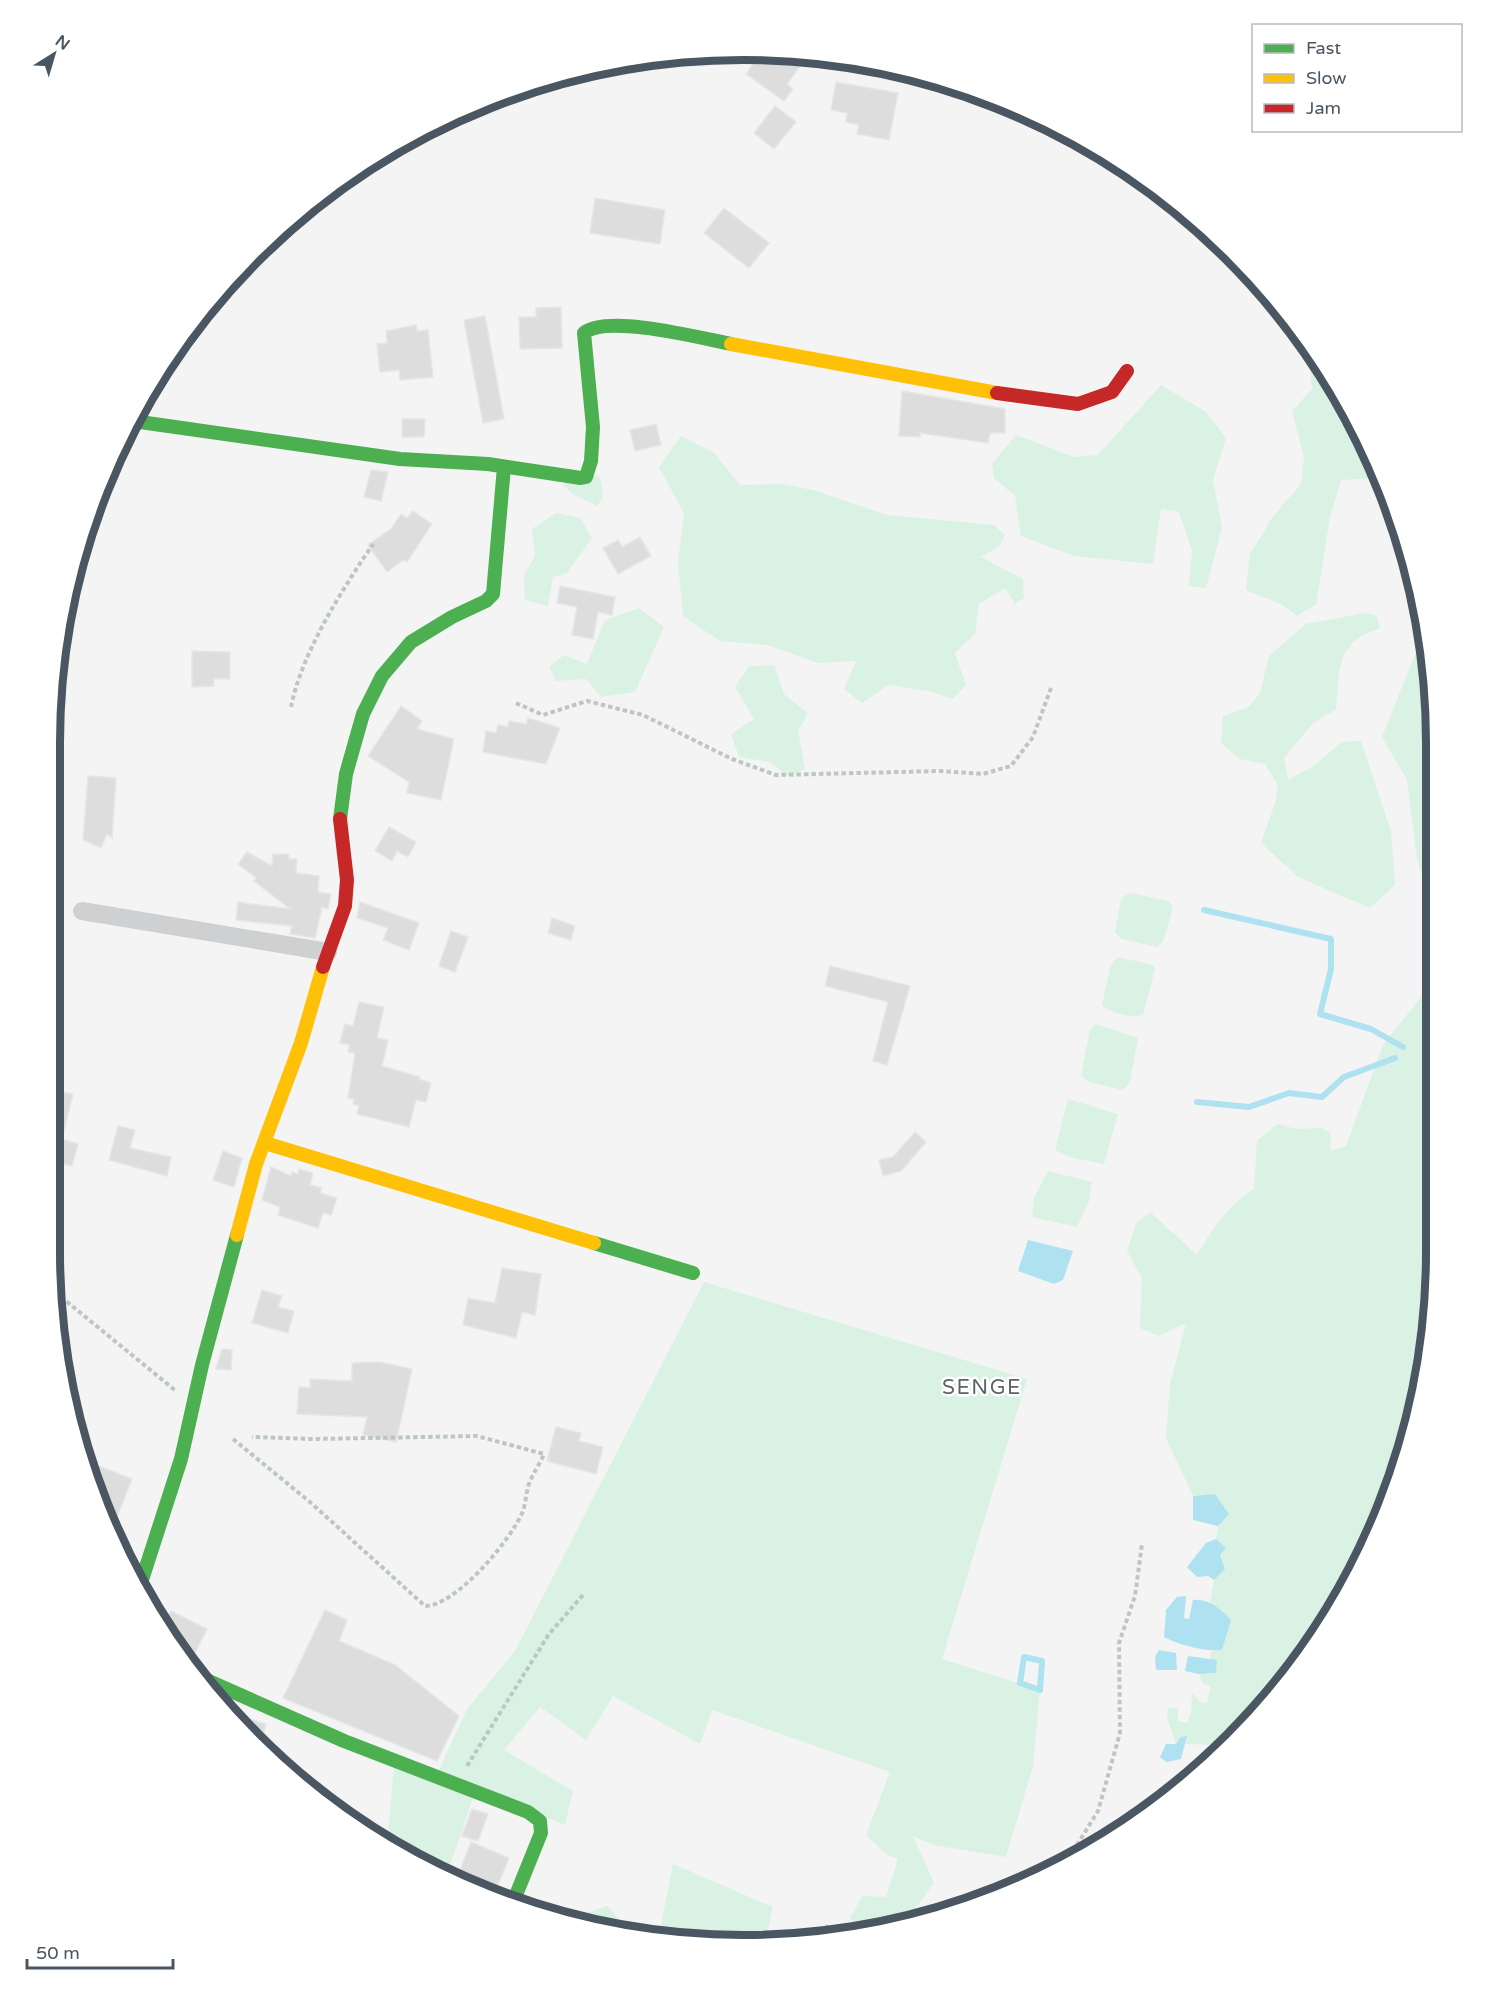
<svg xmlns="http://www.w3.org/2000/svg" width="1486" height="1995" font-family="'Varela Round',sans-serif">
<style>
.green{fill:#d9f2e3}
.water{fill:#aee2f0}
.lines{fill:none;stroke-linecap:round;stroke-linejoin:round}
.stream{stroke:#aee2f0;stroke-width:6}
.building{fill:#ddddde;stroke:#e5e6e7;stroke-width:1.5}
.path{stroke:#bcc7c4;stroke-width:4;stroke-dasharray:4.5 3;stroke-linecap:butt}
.street{stroke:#ced0d2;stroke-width:18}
.fast{stroke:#4caf50;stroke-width:14}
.slow{stroke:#ffc107;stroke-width:14}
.jam{stroke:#c62828;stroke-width:14}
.labels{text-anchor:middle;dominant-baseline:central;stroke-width:5;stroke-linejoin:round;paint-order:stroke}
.quarter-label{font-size:21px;letter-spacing:1.5px;fill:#5f6368;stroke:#fff}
.rim{fill:none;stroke:#4a5661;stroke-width:8}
</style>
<rect width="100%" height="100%" fill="#f4f4f4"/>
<g class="green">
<polygon points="1308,350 1380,472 1379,478 1341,480 1330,517 1316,604 1297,616 1283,605 1246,590 1250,554 1274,515 1301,484 1304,457 1292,411 1312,389"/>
<polygon points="1161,385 1206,412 1226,438 1213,480 1222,528 1206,588 1189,586 1192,551 1179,512 1161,509 1153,564 1074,556 1021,536 1015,496 994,478 992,464 1016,435 1074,457 1098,455"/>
<polygon points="681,436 714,453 740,485 781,484 813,490 887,515 994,525 1005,535 999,547 981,557 1023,579 1024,598 1015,604 1005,588 979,604 975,634 955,653 966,685 953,699 928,691 889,685 862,703 844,689 856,661 818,663 767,645 720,641 683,616 678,562 684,513 659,467"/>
<polygon points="569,471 600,477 603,497 597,506 573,494 563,485"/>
<polygon points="556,513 580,518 592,538 567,573 553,577 548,606 525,600 524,575 535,556 532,529"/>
<polygon points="639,608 664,627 635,692 601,697 586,679 556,681 549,667 564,655 587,664 605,620"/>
<path d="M 1366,613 L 1377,616 L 1380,628 C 1334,644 1341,667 1336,710 L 1314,722 L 1284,758 L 1288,780 L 1312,767 L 1342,742 L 1361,741 L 1391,832 L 1395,885 L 1370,908 L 1298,877 L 1261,843 L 1276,800 L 1278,785 L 1265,764 L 1240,759 L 1221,743 L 1223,716 L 1249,707 L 1260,693 L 1269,656 L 1306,624 Z"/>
<polygon points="1428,642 1431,652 1432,920 1430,899 1417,859 1407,780 1382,737 1418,647"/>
<polygon points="774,665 784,694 808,713 798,731 805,769 788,776 770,762 739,757 731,734 754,719 735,687 749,666"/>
<polygon points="1130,893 1169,901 1173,908 1163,941 1157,947 1122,939 1115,933 1121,898"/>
<path d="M 1118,957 L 1153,965 L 1155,969 L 1143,1015 C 1128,1018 1114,1014 1102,1005 L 1110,967 Z"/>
<path d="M 1433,982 L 1435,1298 L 1400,1475 L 1344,1598 L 1264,1710 L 1216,1754 L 1216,1745 L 1186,1744 L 1187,1737 L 1176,1744 L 1167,1718 L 1168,1708 L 1178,1708 L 1178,1721 L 1187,1723 L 1191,1713 L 1192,1693 L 1200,1702 L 1207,1703 L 1211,1686 L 1203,1684 L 1199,1674 L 1216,1673 L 1217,1661 L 1210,1659 L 1211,1651 L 1222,1650 L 1231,1620 L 1210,1603 L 1214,1580 L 1225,1569 L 1220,1555 L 1225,1547 L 1216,1539 L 1218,1526 L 1229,1514 L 1215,1494 L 1193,1496 L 1166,1438 L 1170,1384 L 1186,1323 L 1159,1336 L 1140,1328 L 1142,1278 L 1127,1251 L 1136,1224 L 1150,1212 L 1197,1255 C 1212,1230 1228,1204 1254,1189 L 1257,1140 L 1278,1124 L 1296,1129 L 1323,1128 L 1331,1134 L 1330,1151 L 1346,1146 L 1383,1045 Z"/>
<polygon points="1096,1024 1138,1038 1130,1082 1123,1090 1089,1082 1081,1076 1090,1030"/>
<polygon points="1068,1099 1118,1114 1104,1164 1073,1158 1055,1150"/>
<polygon points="1048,1171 1092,1182 1089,1201 1077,1227 1032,1217 1034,1198"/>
<polygon points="704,1282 1027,1379 942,1659 1040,1690 1033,1766 1006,1857 933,1845 913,1836 934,1883 906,1921 857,1933 850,1917 863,1896 886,1897 898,1859 886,1854 866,1835 890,1772 712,1710 700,1744 613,1696 586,1740 540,1707 504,1750 573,1791 565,1825 438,1772 467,1709 515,1651"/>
<polygon points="394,1767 473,1798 446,1877 387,1844"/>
<polygon points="673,1864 773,1907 765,1942 659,1935"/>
<polygon points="607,1906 633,1934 607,1932 570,1919"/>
</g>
<g class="water">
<polygon points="1028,1240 1073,1251 1063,1280 1054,1284 1018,1271"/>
<polygon points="1215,1494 1229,1514 1218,1526 1193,1520 1193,1496"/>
<polygon points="1216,1539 1226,1548 1220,1555 1225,1569 1214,1580 1208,1576 1197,1577 1187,1567 1206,1543"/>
<path d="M 1186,1596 L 1184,1618 L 1189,1619 L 1193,1600 C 1208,1598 1221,1609 1231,1620 L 1222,1650 C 1207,1652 1178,1645 1164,1637 L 1166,1610 L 1177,1597 Z"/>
<polygon points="1159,1650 1176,1653 1177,1670 1156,1670 1155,1657"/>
<polygon points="1188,1656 1217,1660 1216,1673 1199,1674 1185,1671"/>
<polygon points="1187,1736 1181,1759 1166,1762 1160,1757 1166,1744 1176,1744 1181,1737"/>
</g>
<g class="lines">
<g class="stream">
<polyline points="1204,910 1331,939 1331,969 1320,1014 1371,1029 1403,1047"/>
<polyline points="1197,1102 1249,1107 1289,1093 1322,1097 1344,1077 1395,1058"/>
<polygon points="1024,1657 1042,1661 1040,1690 1020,1683"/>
</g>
</g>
<g class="building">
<polygon points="761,53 808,55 787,84 793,89 784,101 746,74"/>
<polygon points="836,82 898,93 889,140 857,134 859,125 846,122 847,113 831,110"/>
<polygon points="775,106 796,122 774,149 754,133"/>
<polygon points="595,198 665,210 660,244 590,233"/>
<polygon points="724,208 769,243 749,268 704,233"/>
<polygon points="561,307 562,348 520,349 519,317 536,317 536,308"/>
<polygon points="485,316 504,419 483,423 464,320"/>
<polygon points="416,325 417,331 428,330 433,377 400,380 399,370 380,372 377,344 387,343 386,331"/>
<polygon points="902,391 1005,409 1005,433 990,433 988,443 920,433 920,437 899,436"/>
<polygon points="402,419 425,419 424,437 402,437"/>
<polygon points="656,424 661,445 635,451 630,430"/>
<polygon points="371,470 388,472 381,501 364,497"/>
<polygon points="413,511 432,524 407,562 403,560 387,572 368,545 391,529 401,514 407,518"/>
<polygon points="640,537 651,556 618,574 603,548 618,540 622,547"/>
<polygon points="560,586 615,597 612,615 598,612 593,639 572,635 577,607 557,603"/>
<polygon points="192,651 230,652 230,679 214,679 214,686 192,687"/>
<polygon points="401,706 422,721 417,729 454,739 441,800 407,793 409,782 368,756"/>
<polygon points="528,718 560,728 546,764 483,752 486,731 496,733 498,725 508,727 509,721 526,724"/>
<polygon points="88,776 116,778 112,838 107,834 101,848 83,840"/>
<polygon points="389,827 416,842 408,857 397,851 392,861 375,851"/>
<polygon points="247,852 272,866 273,854 289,854 289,859 297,859 296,873 319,876 318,892 331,894 328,909 322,907 315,938 290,934 292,926 236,920 238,902 290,909 254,881 256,878 238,864"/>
<polygon points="360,902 419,923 409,950 383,940 388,928 357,918"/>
<polygon points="552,918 575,926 571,940 548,933"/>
<polygon points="451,931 468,937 455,972 439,966"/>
<polygon points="830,966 910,986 887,1065 873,1061 888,1002 825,986"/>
<polygon points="359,1002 384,1007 377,1038 388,1040 382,1066 420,1077 419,1079 431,1083 426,1102 416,1100 409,1127 357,1114 359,1106 353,1104 354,1099 348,1098 355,1053 348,1052 350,1045 340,1043 345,1024 353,1026"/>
<polygon points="58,1091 73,1094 62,1139 78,1144 72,1166 64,1164 55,1197 50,1196 50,1125"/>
<polygon points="118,1126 135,1130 130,1148 171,1157 167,1176 109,1160"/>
<polygon points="915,1132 926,1142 901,1171 883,1176 879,1160 893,1157"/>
<polygon points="223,1151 242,1158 234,1187 213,1180"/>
<polygon points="271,1167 291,1176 292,1172 298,1174 299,1169 313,1173 310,1185 322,1188 320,1193 337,1198 331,1215 323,1213 318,1228 278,1215 280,1207 262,1200"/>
<polygon points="502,1268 541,1274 535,1315 522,1312 516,1338 463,1325 468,1298 495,1303"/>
<polygon points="262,1290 282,1296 278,1307 294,1311 288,1333 252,1323"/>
<polygon points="222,1349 232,1350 231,1370 216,1369"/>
<polygon points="380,1362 412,1369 396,1442 363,1435 367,1417 297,1414 299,1387 310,1388 310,1379 352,1381 352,1363"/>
<polygon points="556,1427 581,1433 579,1441 603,1447 596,1474 547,1461"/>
<polygon points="99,1466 132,1479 113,1527 93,1480"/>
<polygon points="325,1610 347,1620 339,1641 395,1665 459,1716 437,1761 283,1698"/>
<polygon points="171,1611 207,1629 194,1655 180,1648 163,1626"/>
<polygon points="231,1714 266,1724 260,1749 253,1743"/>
<polygon points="472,1809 488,1814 478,1841 462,1836"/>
<polygon points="471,1842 509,1858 494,1894 456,1881"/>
</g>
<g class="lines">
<g class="path">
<polyline points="516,703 543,715 587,701 643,715 732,759 776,775 940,771 983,774 1011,766 1033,737 1051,688"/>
<path d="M 291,707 C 302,652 342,590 373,544"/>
<polyline points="55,1292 176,1391"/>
<path d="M 233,1439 L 310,1502 L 425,1606 C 456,1606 511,1540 523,1511 C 526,1502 526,1492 529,1484 C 533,1473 540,1464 544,1454 L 477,1436 L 315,1439 L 252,1437"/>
<polyline points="467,1766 549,1634 583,1595"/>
<polyline points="1069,1858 1098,1811 1120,1733 1119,1643 1135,1596 1142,1544"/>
<polyline points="825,1926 846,1935"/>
</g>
<polyline class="street" points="82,911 328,952"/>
<g class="fast">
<path d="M 133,421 L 400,459 L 488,464 L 581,478 L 586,477 L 591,461 L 593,427 L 584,333 C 607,314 701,338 731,344"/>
<polyline points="340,819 346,774 363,714 382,676 411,642 452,617 486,601 493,594 504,467"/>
<polyline points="594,1243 693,1273"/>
<polyline points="139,1589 181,1459 202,1365 237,1235"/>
<polyline points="204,1679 344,1741 528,1812 540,1821 541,1833 514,1900"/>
</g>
<g class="slow">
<polyline points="731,344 997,393"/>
<polyline points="265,1143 594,1243"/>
<polyline points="237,1235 256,1164 301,1043 323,967"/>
</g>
<g class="jam">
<polyline points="997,393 1078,404 1112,392 1127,371"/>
<polyline points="323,967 345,906 347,880 340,819"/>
</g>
</g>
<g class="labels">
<g class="quarter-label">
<text x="982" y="1387">SENGE</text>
</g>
</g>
<path d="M0 0H1486V1995H0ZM743 60H743A683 683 0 0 1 1426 743V1252A683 683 0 0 1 743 1935H743A683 683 0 0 1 60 1252V743A683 683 0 0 1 743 60Z" fill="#fff" fill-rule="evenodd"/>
<path class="rim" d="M743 60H743A683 683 0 0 1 1426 743V1252A683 683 0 0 1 743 1935H743A683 683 0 0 1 60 1252V743A683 683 0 0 1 743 60Z"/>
<rect x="1252" y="24" width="210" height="108" fill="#ffffff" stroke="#b7bbc0" stroke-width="1.5"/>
<rect x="1264" y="44" width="30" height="9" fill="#4caf50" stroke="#b7bbc0" stroke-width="1.5"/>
<text x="1306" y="54" font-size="18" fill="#4a5661">Fast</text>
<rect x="1264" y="74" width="30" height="9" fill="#ffc107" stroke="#b7bbc0" stroke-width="1.5"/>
<text x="1306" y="84" font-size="18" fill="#4a5661">Slow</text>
<rect x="1264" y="104" width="30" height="9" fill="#c62828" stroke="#b7bbc0" stroke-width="1.5"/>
<text x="1306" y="114" font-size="18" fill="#4a5661">Jam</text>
<g transform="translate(54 54) rotate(37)" stroke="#ffffff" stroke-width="4.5" paint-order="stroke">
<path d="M0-4.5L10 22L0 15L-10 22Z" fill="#4a5661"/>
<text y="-9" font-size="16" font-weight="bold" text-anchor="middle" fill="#4a5661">N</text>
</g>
<path d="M27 1959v9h146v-9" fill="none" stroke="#4a5661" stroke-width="3"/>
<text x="36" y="1959" font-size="18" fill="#4a5661" stroke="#ffffff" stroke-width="4.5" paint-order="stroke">50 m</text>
</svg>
